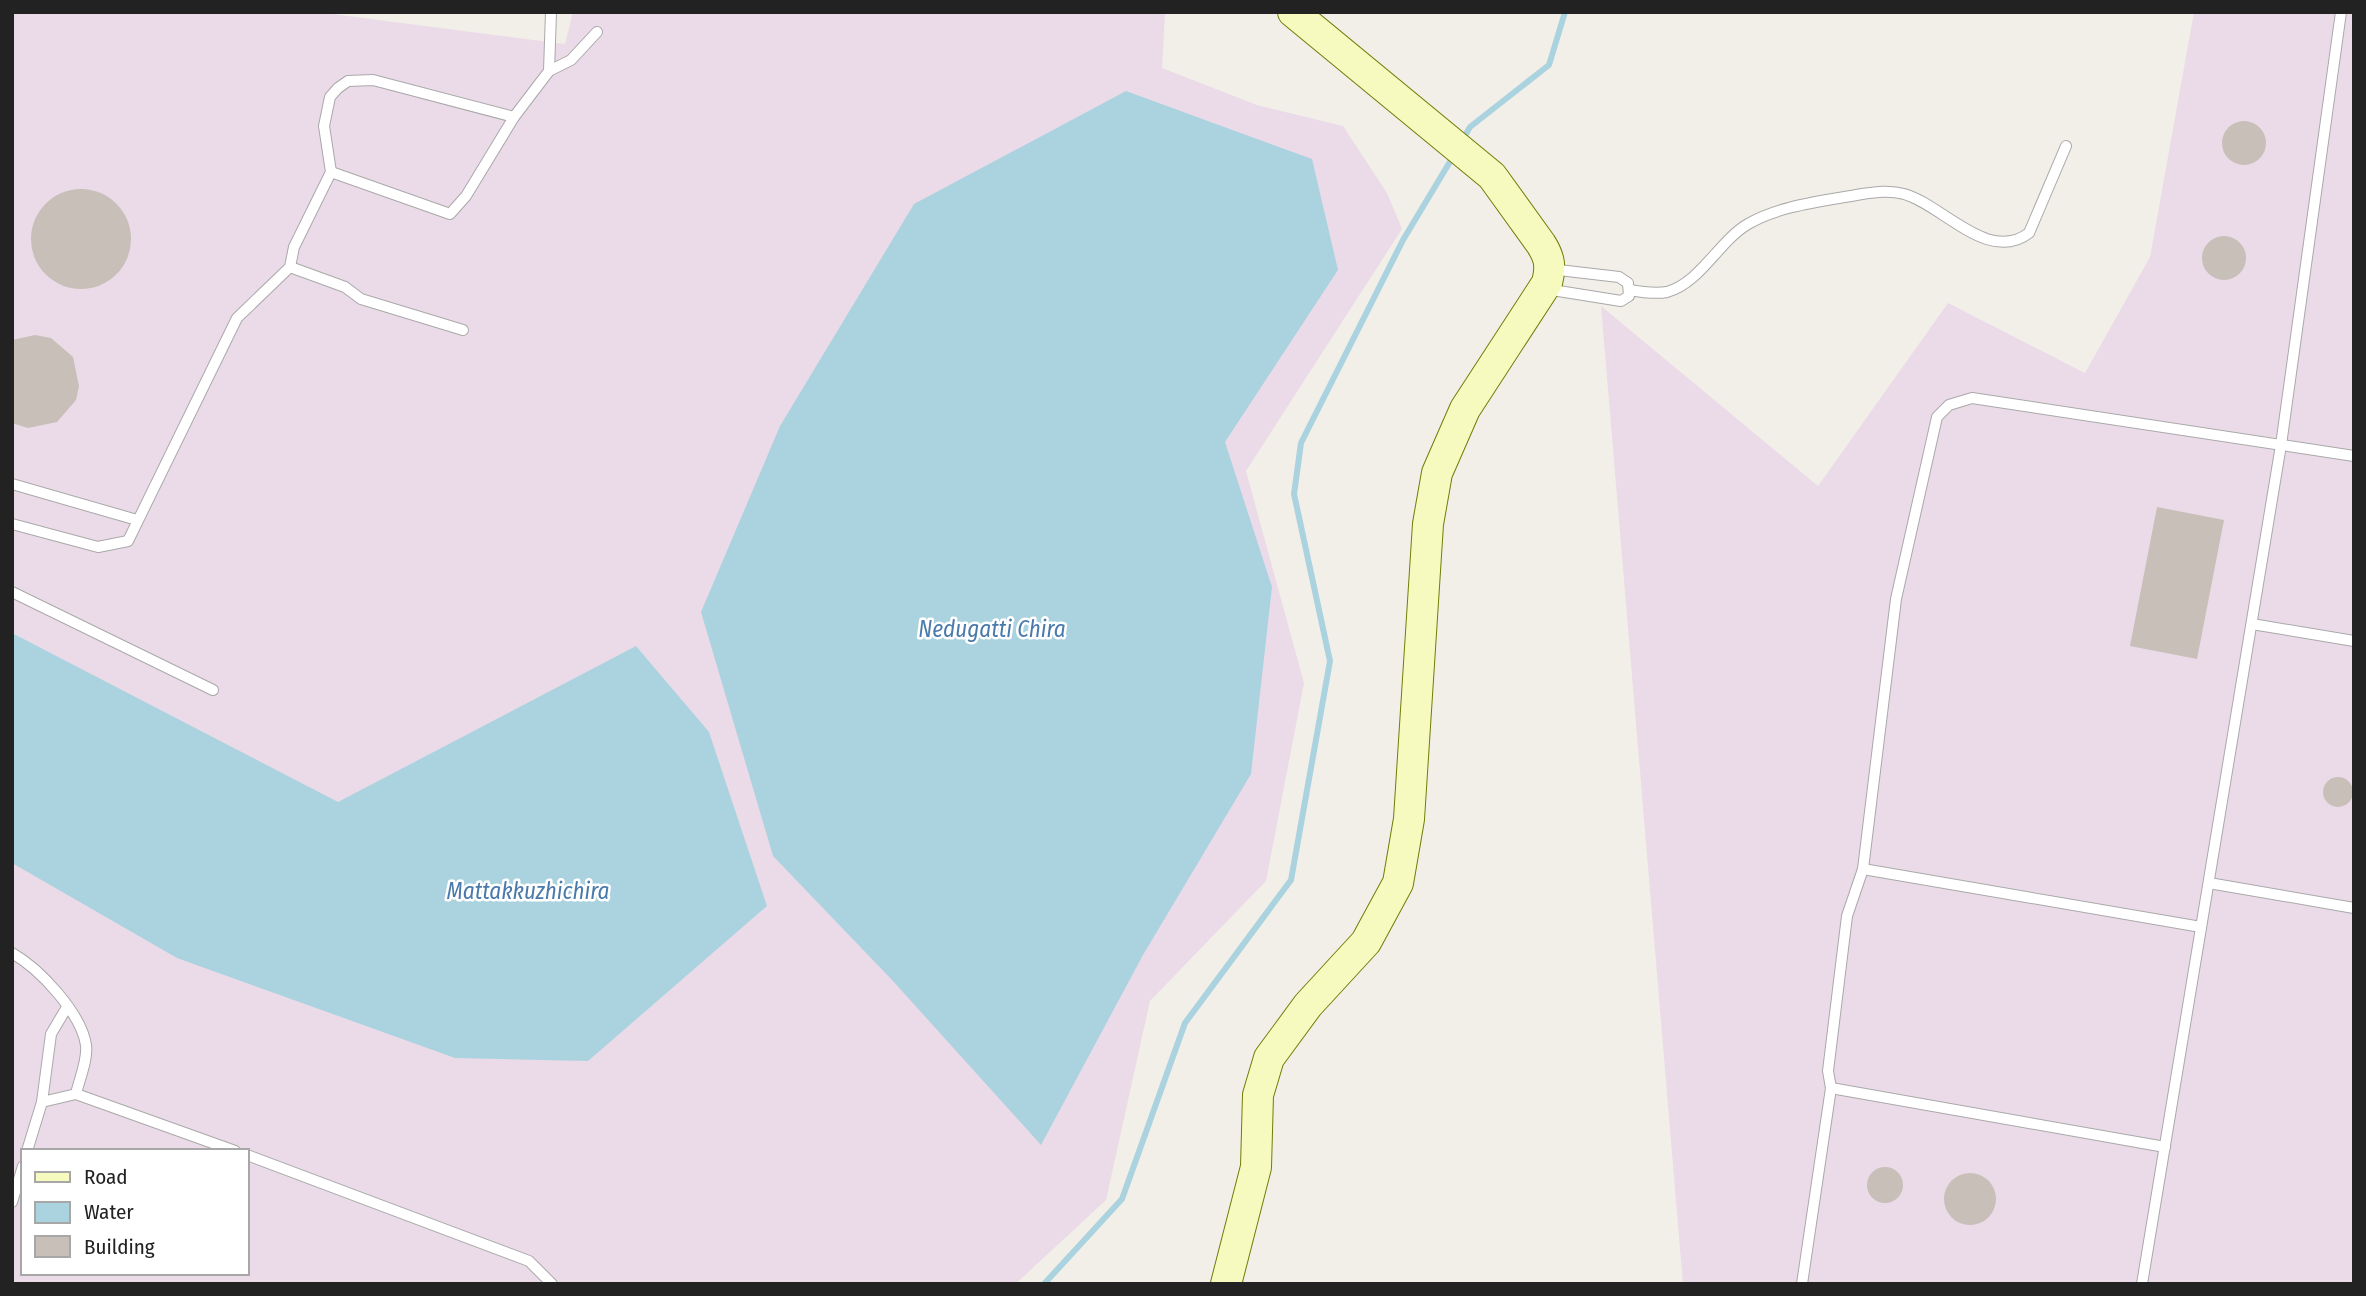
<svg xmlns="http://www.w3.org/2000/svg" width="2366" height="1296" font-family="'Fira Sans Condensed',sans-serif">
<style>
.industrial{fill:#ebdbe8;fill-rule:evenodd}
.water{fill:#aad3df}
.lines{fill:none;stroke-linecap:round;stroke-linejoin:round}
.stream{stroke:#aad3df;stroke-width:6}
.building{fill:#c7bfb8}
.lane-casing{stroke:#a9a9a9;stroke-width:12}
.secondary-casing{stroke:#707d05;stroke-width:32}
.lane{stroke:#fff;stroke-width:10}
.secondary{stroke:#f7fabf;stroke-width:30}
.labels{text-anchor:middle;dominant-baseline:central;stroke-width:5;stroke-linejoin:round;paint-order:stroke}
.water-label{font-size:23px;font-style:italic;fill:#4a7aab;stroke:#fff}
</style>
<rect width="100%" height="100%" fill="#f2efe9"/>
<g class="industrial">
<path d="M 12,12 L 317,12 L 565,44 L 573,12 L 1165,12 L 1162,68 L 1257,105 L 1343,126 L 1387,193 L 1402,229 L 1246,471 L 1304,683 L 1266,881 L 1150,1001 L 1106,1200 L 1022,1278 L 1015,1284 L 12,1284 ZM 23,1151 L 247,1151 L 247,1273 L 23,1273 Z"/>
<polygon points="2194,12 2354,12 2354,1284 1683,1284 1601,306 1818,486 1948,303 2085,373 2150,257"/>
</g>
<g class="water">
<polygon points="1126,91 1312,159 1338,270 1225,442 1272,587 1251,774 1143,955 1041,1145 892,980 773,856 701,612 780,426 914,204"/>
<polygon points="12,633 338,802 636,646 709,732 767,906 588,1061 455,1058 177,958 12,863"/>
</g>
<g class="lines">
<g class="stream">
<polyline points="1463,139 1470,127 1549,65 1565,12"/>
<polyline points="1044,1284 1122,1199 1185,1023 1291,880 1330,661 1294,494 1301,443 1403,240 1454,155"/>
</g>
</g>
<g class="building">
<circle cx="2244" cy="143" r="22"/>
<circle cx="81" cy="239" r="50"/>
<circle cx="2224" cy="258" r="22"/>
<polygon points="35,335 51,338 73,357 79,386 76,400 57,422 28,428 12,423 12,340"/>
<polygon points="2157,507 2224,520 2197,659 2130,646"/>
<circle cx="2338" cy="792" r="15"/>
<circle cx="1885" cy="1185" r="18"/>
<circle cx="1970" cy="1199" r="26"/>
</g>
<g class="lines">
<g class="lane-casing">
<g id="lane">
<polyline points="549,71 571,60 597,32"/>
<polyline points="331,172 450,214 466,196 514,117 549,71 551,12"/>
<polyline points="290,267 345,287 361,299 463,330"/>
<polyline points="1546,289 1621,301 1629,296 1628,283 1619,277 1550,269"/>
<path d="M 1630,290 C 1641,292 1655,294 1667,292 C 1700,283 1719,241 1748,224 C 1780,205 1825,201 1862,194 C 1876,192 1890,190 1904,194 C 1943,205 1988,264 2029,233 L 2066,146"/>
<polyline points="12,484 137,520"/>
<polyline points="12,524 98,547 128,541 237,318 290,267 294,247 331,172 324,126 330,97 338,88 348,81 373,80 514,117"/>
<polyline points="12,592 213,690"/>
<polyline points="2252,624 2354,641"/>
<polyline points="1863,869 2201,927"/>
<polyline points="2209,883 2354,908"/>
<path d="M 12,953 C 40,969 81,1013 86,1045 C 88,1060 79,1080 76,1094"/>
<polyline points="67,1007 51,1034 42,1102 76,1094 235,1151"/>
<polyline points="1831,1088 2165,1147"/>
<polyline points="27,1151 42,1102"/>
<polyline points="247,1155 529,1261 552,1284"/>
<polyline points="12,1202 23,1166"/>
<polyline points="1802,1284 1831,1088 1828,1071 1847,916 1863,869 1896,599 1937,417 1949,405 1972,398 2354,456"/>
<polyline points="2142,1284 2281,445 2341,12"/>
</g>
</g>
<g class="secondary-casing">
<path id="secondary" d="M 1226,1284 L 1256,1167 L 1258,1095 L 1269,1058 L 1308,1005 L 1366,942 L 1398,883 L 1409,819 L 1428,524 L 1437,473 L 1465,409 L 1547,283 C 1551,267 1550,258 1541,244 L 1492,176 L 1293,12"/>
</g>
<use href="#lane" class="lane"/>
<use href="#secondary" class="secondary"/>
</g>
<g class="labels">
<g class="water-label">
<text x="992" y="629">Nedugatti Chira</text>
<text x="528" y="891">Mattakkuzhichira</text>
</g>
</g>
<rect width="2366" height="1296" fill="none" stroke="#222222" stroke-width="28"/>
<rect x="21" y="1149" width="228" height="126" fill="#ffffff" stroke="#a7a7a7" stroke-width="2"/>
<rect x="35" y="1172" width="35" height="10" fill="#f7fabf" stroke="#a7a7a7" stroke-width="2"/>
<text x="84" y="1184" font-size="21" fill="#222222">Road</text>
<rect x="35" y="1202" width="35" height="21" fill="#aad3df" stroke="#a7a7a7" stroke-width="2"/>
<text x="84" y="1219" font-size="21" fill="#222222">Water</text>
<rect x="35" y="1236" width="35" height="21" fill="#c7bfb8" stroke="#a7a7a7" stroke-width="2"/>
<text x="84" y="1254" font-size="21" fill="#222222">Building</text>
</svg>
